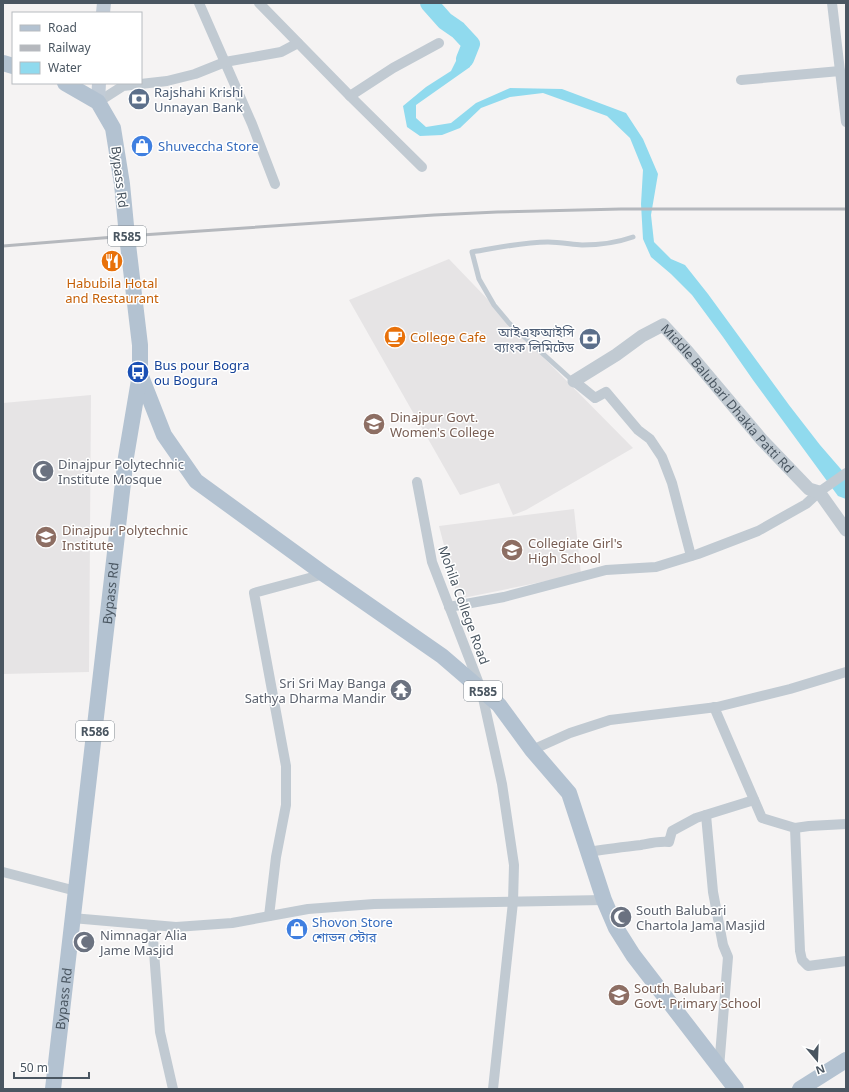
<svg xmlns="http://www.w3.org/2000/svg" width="849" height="1092" font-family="'Noto Sans','Noto Sans Bengali',sans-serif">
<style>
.education{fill:#e6e4e5}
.water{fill:#90daee}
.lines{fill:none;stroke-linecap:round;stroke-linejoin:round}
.river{stroke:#90daee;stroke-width:18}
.service{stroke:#c1cad2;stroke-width:5}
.minor{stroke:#c1cad2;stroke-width:10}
.tertiary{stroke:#c1cad2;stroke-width:13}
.secondary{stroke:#c1cbd6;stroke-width:14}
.primary{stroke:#b3c2d1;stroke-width:16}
.rail{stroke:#b5b8bd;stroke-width:3}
.labels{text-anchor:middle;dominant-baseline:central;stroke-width:3;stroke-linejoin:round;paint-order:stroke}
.shield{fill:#fff;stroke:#808990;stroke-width:1}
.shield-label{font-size:12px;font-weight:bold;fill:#4a5661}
.service-label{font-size:13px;fill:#4e5e75;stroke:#fff;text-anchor:start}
.shop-label{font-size:13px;fill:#366cbe;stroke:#fff;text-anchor:start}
.street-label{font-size:13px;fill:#4a5661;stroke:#fff}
.food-label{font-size:13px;fill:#c56008;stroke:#fff}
.transit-label{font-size:13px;fill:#164399;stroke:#fff;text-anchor:start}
.education-label{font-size:13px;fill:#785e54;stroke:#fff;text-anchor:start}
.worship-label{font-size:13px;fill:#5b616d;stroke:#fff;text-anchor:start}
</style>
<rect width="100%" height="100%" fill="#f5f3f3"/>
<g class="education">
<polygon points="449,259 551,365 633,448 526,510 513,515 499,483 460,495 349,300"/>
<polygon points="91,395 89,672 3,674 3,403"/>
<polygon points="574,509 581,574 458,599 439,526"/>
</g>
<polygon class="water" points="475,47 470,67 416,105 416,118 426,127 451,123 476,103 510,88 562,89 626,113 643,139 658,174 651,215 654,242 671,259 685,265 708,294 789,405 820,445 846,475 846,499 838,496 753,380 723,337 692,295 671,274 651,257 643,239 641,204 643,170 630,138 607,116 543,93 510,97 481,108 460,128 442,135 420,136 407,127 403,106 426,87 451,71 460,53"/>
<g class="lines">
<polyline class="river" points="429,3 445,21 458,30 471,44 465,59"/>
<path class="service" d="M 573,381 L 509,323 L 494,305 L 479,279 L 472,252 C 497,248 522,242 548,242 C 559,242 570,244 582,245 C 599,245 616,243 633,237"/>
<g class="minor">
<polyline points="199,3 252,124 275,184"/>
<polyline points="259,3 350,96 393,68 439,43"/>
<polyline points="832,3 846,122"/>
<polyline points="741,80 840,71"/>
<polyline points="350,96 422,167"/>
<polyline points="98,102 123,86 167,81 195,74 225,62 281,52 298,43"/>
<polyline points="574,381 595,398 606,392 638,430 650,439 662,457 672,483 691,556"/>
<polyline points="417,482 432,562 481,689 502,784 514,865 513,902 493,1089"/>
<polyline points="449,607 504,597 606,570 656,567 698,554 758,531 806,504 819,492 846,473"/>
<polyline points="714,707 762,818 795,828 800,951 802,960 808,966 846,961"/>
<polyline points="532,750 570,733 610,720 717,707 790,689 846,672"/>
<polyline points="706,815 713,892 723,945 728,957 719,1068"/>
<polyline points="795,828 809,826 846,824"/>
<path d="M 589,852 C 606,849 624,847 641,845 C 651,843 659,841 669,842 L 672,831 L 696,818 L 754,800"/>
<polyline points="3,872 76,891"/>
<polyline points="269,916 276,857 286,805 286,766 254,593 324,574"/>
<polyline points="72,918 176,927 232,923 308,909 374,904 604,900"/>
<polyline points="152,925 160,1032 173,1089"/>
</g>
<path class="tertiary" id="s1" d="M 574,381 L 616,355 L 642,336 L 663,325 L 687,351 L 762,440 L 809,489 L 819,492 L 846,530"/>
<g class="secondary">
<polyline points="103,13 104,3"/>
<polyline points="98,102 99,83"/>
</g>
<g class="primary">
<polyline points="3,63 13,66"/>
<polyline points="140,374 164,435 196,481 324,574 442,656 499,705 532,750 569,793 604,900 616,928 633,955 736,1089"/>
<path id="s2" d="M 53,1089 L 126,457 L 140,374 L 140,345 L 127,236 L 122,184 L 113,128 L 98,102 L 65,83"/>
<polyline points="800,1089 846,1060"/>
</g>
<polyline class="rail" points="3,246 127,236 434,215 497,212 621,209 846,209"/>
</g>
<defs>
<g id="bank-disc" transform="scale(1.15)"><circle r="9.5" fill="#5c6f8a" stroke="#fff"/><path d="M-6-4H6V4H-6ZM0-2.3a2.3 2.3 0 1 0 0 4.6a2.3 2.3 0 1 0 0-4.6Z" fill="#fff"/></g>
<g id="shop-disc" transform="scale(1.15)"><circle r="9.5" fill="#3f7fe0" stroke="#fff"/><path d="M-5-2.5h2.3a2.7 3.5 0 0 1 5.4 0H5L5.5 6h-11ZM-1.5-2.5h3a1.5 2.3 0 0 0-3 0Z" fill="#fff"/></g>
<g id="restaurant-disc" transform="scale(1.15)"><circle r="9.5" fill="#e8710a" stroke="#fff"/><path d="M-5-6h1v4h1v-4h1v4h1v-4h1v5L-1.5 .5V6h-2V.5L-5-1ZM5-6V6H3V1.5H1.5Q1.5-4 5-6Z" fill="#fff"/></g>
<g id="cafe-disc" transform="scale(1.15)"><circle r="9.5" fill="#e8710a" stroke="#fff"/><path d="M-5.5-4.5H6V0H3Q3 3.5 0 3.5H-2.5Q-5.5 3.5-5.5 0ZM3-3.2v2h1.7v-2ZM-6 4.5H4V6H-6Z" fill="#fff"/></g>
<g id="bus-disc" transform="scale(1.15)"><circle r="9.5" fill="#1a4fb4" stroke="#fff"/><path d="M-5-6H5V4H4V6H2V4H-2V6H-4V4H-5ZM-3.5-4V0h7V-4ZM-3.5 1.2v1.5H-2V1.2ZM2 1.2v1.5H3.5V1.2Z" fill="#fff"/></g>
<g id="university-disc" transform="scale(1.15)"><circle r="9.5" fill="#8d6e63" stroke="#fff"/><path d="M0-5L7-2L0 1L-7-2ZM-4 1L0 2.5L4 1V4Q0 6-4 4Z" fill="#fff"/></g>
<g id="mosque-disc" transform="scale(1.15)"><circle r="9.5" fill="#6b7280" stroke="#fff"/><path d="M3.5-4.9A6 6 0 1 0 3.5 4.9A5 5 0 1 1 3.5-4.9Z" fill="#fff"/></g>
<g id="temple-disc" transform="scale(1.15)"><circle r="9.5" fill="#6b7280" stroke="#fff"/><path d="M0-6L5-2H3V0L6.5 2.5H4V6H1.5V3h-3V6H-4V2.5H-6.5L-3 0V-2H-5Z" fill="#fff"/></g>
<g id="school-disc" transform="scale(1.15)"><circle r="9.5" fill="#8d6e63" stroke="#fff"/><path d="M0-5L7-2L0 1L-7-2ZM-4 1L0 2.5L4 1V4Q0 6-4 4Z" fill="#fff"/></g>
</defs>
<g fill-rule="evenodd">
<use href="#bank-disc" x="139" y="99"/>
<use href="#shop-disc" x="142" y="146"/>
<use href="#restaurant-disc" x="112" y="261"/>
<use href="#cafe-disc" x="395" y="337"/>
<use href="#bank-disc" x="590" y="339"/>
<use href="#bus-disc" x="138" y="372"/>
<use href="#university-disc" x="374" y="424"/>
<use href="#mosque-disc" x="43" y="471"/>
<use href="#university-disc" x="46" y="537"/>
<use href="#university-disc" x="512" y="550"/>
<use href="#temple-disc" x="401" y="690"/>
<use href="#mosque-disc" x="621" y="917"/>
<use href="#shop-disc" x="297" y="929"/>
<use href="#mosque-disc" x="84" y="942"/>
<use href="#school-disc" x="619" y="995"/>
</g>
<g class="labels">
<g class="shield">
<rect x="108" y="226" width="38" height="20" rx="3"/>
<rect x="464" y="681" width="38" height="20" rx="3"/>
<rect x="76" y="721" width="38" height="20" rx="3"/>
</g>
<g class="shield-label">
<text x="127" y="236">R585</text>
<text x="483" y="691">R585</text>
<text x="95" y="731">R586</text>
</g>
<g class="service-label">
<text x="154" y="92">Rajshahi Krishi<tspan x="154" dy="15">Unnayan Bank</tspan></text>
<text x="574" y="332" text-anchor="end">আইএফআইসি<tspan x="574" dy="15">ব্যাংক লিমিটেড</tspan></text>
</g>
<g class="shop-label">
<text x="158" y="146">Shuveccha Store</text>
<text x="312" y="922">Shovon Store<tspan x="312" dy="15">শোভন স্টোর</tspan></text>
</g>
<g class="street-label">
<text transform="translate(120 177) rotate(83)">Bypass Rd</text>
<text stroke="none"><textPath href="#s1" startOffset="203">Middle Balubari Dhakia Patti Rd</textPath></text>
<text stroke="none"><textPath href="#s2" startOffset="499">Bypass Rd</textPath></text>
<text transform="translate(464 605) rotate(70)">Mohila College Road</text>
<text stroke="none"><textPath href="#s2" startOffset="91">Bypass Rd</textPath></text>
</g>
<g class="food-label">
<text x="112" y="283">Habubila Hotal<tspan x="112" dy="15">and Restaurant</tspan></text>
<text x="410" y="337" text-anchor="start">College Cafe</text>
</g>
<g class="transit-label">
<text x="154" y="365">Bus pour Bogra<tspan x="154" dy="15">ou Bogura</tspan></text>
</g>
<g class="education-label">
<text x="390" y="417">Dinajpur Govt.<tspan x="390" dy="15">Women's College</tspan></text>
<text x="62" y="530">Dinajpur Polytechnic<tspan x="62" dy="15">Institute</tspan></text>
<text x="528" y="543">Collegiate Girl's<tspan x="528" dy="15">High School</tspan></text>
<text x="634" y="988">South Balubari<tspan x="634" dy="15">Govt. Primary School</tspan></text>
</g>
<g class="worship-label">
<text x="58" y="464">Dinajpur Polytechnic<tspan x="58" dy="15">Institute Mosque</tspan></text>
<text x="386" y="683" text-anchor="end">Sri Sri May Banga<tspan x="386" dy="15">Sathya Dharma Mandir</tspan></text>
<text x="636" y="910">South Balubari<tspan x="636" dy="15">Chartola Jama Masjid</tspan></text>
<text x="100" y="935">Nimnagar Alia<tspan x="100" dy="15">Jame Masjid</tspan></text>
</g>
</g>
<rect width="849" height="1092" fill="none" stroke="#4a5661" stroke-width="8"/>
<rect x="12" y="12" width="130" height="72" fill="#ffffff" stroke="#b7bbc0"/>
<rect x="20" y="25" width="20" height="6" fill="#b3c2d1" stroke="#b7bbc0"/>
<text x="48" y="32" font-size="12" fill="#4a5661">Road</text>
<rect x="20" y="45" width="20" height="6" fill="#b5b8bd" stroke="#b7bbc0"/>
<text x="48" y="52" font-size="12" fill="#4a5661">Railway</text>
<rect x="20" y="62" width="20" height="12" fill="#90daee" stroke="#b7bbc0"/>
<text x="48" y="72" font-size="12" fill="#4a5661">Water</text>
<g transform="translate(817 1060) rotate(161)" stroke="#ffffff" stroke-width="3" paint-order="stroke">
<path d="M0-3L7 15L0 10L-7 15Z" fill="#4a5661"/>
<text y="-6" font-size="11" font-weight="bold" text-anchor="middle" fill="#4a5661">N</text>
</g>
<path d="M14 1072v6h75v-6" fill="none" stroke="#4a5661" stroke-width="2"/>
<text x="20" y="1072" font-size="12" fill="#4a5661" stroke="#ffffff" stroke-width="3" paint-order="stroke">50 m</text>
</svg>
